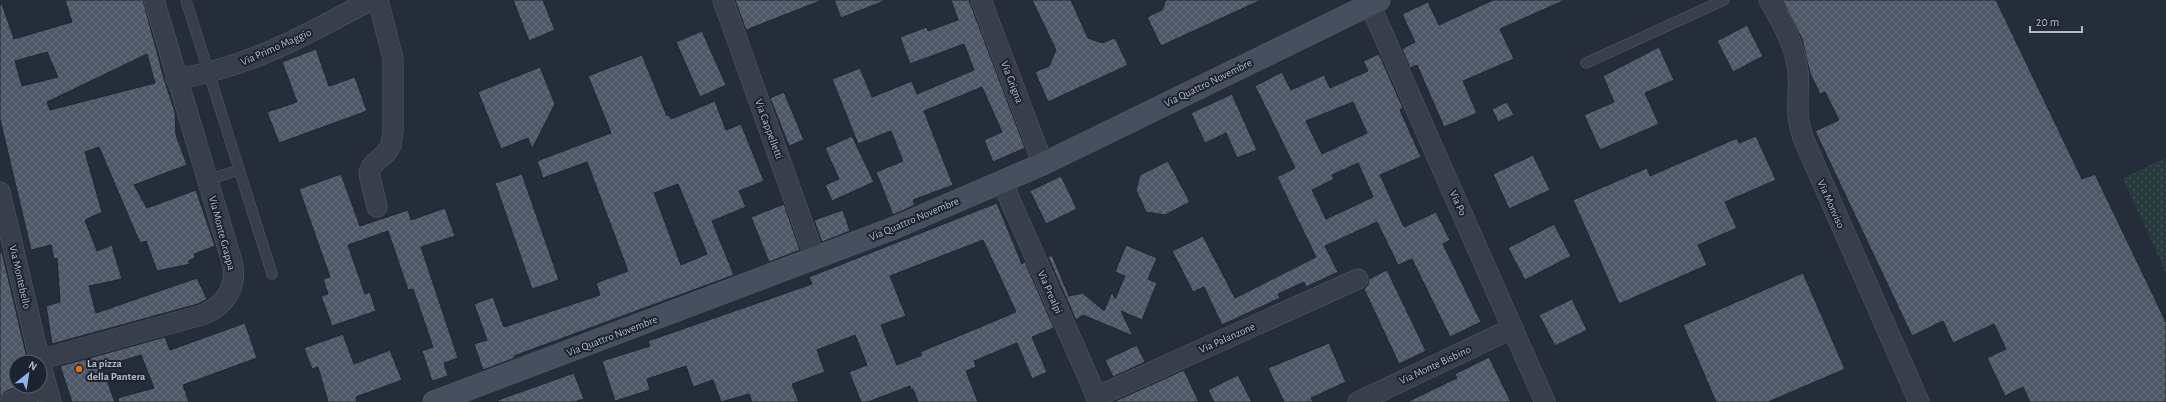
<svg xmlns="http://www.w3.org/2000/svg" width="2166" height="402" font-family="'Alegreya Sans',sans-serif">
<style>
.grass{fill:url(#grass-dots)}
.building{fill:url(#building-cross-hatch);stroke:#1f2631;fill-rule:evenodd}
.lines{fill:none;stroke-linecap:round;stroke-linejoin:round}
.lane-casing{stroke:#565d68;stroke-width:11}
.street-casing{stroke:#565d68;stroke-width:21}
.secondary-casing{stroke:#565d68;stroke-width:23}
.lane{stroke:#383f4a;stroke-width:10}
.street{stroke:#383f4a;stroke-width:20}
.secondary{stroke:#464f5d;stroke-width:22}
.food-dot{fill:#e8710a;stroke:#1d242f;stroke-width:1.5}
.labels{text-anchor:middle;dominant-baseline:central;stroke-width:4;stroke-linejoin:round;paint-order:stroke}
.street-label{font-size:11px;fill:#b4bac6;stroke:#1d242f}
.poi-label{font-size:11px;font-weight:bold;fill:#b4bac6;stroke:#1d242f;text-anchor:start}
</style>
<defs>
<pattern id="grass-dots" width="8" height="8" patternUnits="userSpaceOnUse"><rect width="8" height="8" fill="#273a3c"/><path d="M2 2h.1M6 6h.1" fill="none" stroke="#445457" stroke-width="1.8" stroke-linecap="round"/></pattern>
<pattern id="building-cross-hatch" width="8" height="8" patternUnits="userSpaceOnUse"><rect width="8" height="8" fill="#4e5765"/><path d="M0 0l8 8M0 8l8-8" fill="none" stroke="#656d7a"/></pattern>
</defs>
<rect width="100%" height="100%" fill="#252d3a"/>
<polygon class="grass" points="2166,158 2166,273 2123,178"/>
<g class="building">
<path d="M 65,0 L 143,0 L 165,82 L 175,112 L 176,135 L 187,165 L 134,185 L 147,208 L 196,190 L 215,246 L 194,254 L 195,258 L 188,261 L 190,264 L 157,271 L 146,241 L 140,243 L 99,147 L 85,152 L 102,212 L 85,220 L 97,251 L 112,245 L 122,279 L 89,286 L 96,313 L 197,278 L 207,299 L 198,304 L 52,344 L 46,306 L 60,302 L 57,258 L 54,259 L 51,245 L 31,250 L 0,119 L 0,4 L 2,4 L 14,39 L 72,22 ZM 47,52 L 58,77 L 22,86 L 15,61 ZM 147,54 L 155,83 L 50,110 L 47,102 Z"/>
<polygon points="513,0 543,0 555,30 529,41"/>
<polygon points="735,0 820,0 820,1 746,30"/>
<polygon points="834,0 884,0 884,1 841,18"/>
<polygon points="951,0 969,0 1025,148 993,162 984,140 1002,132 982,87 924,111 953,185 913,200 915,205 893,215 876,172 903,161 891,131 858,144 832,79 860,68 872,97 912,81 917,94 974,70 964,44 910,64 900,37 927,27 928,31 958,20"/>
<polygon points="1032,0 1071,0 1088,38 1102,43 1115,38 1128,65 1048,102 1035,72 1049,66 1056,50"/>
<polygon points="1166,0 1261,0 1161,46 1147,17 1162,10"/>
<polygon points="1493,0 1565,0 1500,29 1514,59 1463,81 1477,113 1444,127 1417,65 1410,68 1402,49 1415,42 1402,14 1428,2 1439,25"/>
<polygon points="1782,0 1996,0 2082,179 2095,174 2166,322 2166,402 2030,402 2023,387 2005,396 1987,358 2006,349 1994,324 1953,343 1943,321 1912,336 1815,131 1839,120 1825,92 1820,94 1810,73 1802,39"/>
<polygon points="1747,25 1763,56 1733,72 1717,41"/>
<polygon points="702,31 726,85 700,97 676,42"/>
<polygon points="1659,47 1674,80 1645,93 1659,124 1600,150 1584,115 1614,102 1603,76"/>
<polygon points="316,49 329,86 355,77 367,111 279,143 267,112 297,102 282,62"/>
<path d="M 1379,54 L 1403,108 L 1400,110 L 1421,157 L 1380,175 L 1404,227 L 1436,212 L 1450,240 L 1443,244 L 1481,322 L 1450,337 L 1412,259 L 1398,265 L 1377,222 L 1325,246 L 1338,272 L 1306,287 L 1304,282 L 1278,294 L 1280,298 L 1222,325 L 1204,287 L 1193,292 L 1172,251 L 1203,236 L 1235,298 L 1316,257 L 1277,177 L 1295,168 L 1255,86 L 1282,72 L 1291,90 L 1324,75 L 1330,88 L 1368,71 L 1363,61 ZM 1353,102 L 1367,133 L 1322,154 L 1306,121 ZM 1358,163 L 1373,197 L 1326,219 L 1312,190 L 1334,179 L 1332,175 Z"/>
<path d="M 642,55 L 667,116 L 669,115 L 671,119 L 715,101 L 726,130 L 741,124 L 764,181 L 739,191 L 746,207 L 712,221 L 734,275 L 514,356 L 515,358 L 483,370 L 474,344 L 487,340 L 474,304 L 493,297 L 504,327 L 600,295 L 596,283 L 628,271 L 587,162 L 543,178 L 537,161 L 611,133 L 588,76 ZM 678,184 L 707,254 L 681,265 L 654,193 Z"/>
<polygon points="540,67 555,104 532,149 528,138 501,149 478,92"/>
<polygon points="784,92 804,140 789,146 770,98"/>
<polygon points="1232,94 1257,150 1237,158 1226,133 1205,143 1191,113"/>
<polygon points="1507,102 1514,115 1498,122 1492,109"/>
<polygon points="852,136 874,182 832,201 825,185 839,179 825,148"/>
<polygon points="1756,136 1776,180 1725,202 1737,228 1698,245 1707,265 1619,304 1573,200 1647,168 1650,176 1737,138 1739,143"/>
<polygon points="1533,155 1550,190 1509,209 1493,174"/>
<polygon points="1168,161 1190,202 1165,215 1146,212 1136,190 1140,175"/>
<polygon points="341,174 360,226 408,210 411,220 445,208 455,236 421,247 458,358 444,363 448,376 432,381 422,351 433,347 413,289 408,290 388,231 348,245 365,294 370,292 376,311 332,326 321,296 328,294 323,279 330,277 299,189"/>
<polygon points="522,174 559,280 532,289 495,183"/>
<polygon points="1061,176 1077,209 1046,224 1030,191"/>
<path d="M 997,203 L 1022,264 L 1025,262 L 1054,328 L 1032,337 L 1047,372 L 1032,379 L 1017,343 L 974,361 L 976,367 L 966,371 L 978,402 L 918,402 L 913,389 L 911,390 L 910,386 L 868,402 L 861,402 L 849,372 L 867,365 L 855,335 L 817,350 L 825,372 L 792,384 L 799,402 L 752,402 L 749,394 L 721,402 L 713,380 L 693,387 L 686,366 L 647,379 L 650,390 L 615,401 L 602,361 L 650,346 L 648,341 L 812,284 L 809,277 ZM 983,240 L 1016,312 L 920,352 L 922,355 L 897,365 L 881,325 L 906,316 L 890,276 Z"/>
<polygon points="784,204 800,250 769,262 751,217"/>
<polygon points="843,210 850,231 822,242 814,220"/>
<polygon points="1554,224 1571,256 1525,280 1508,248"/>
<polygon points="1126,245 1157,258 1148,279 1157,283 1142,320 1121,311 1133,336 1083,315 1076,320 1048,257 1052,255 1069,296 1083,293 1104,311 1112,292 1115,299 1125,276 1115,272"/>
<polygon points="0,252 2,252 28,362 16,362 16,386 18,386 5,392 0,397"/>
<polygon points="1387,270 1426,351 1399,364 1364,289 1368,285 1369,279"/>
<polygon points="1803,273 1845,369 1768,402 1716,402 1683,325"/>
<polygon points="1572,299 1587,330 1555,346 1539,315"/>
<polygon points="245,323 257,358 183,385 189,402 119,402 118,398 154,388 141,355 102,367 115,402 72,402 60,366 165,337 170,350"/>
<polygon points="343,334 354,364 390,350 402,380 356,397 357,402 328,402 318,367 312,369 304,348"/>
<polygon points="1329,343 1346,382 1311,398 1313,402 1284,402 1268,368"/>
<polygon points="1137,345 1145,362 1113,377 1105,360"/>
<polygon points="1489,357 1511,402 1407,402 1457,378 1455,374"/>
<polygon points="1184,370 1199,402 1113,402"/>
<polygon points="574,373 584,399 574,402 498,402 498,400"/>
<polygon points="1238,375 1252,402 1214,402 1208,390"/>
</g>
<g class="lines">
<g class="lane-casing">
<g id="lane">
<polyline points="186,0 272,274"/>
<polyline points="1586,63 1724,0"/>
<polyline points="207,180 239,170"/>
</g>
</g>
<g class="street-casing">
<g id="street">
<polyline points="723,0 815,258"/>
<polyline points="981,0 1043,164"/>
<polyline points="1368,0 1545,402"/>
<path d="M 1769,0 C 1782,22 1795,45 1798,71 C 1800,98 1794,110 1803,138 L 1919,402"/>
<path d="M 176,79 C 248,68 308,34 371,0"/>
<polyline points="1002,182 1099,402"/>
<polyline points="0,192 40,362"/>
<path d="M 377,207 L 369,173 C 372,160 386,158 391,145 L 393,131 L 393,59 L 378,0"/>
<path d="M 39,360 L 202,315 C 225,306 238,287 232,262 L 154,0"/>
<polyline points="40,363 51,402"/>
<polyline points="1096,397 1358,279"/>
<polyline points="10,402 46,387"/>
<polyline points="1358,402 1513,328"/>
</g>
</g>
<g class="secondary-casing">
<polyline id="secondary" points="434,402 894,228 1043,164 1379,0"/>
</g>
<use href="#lane" class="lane"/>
<use href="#street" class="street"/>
<use href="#secondary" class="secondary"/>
</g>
<circle class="food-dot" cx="79" cy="369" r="4"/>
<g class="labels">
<g class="street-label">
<text transform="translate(276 47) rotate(-24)">Via Primo Maggio</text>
<text transform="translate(1012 82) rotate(69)">Via Grigna</text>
<text transform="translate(1208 83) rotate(-26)">Via Quattro Novembre</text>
<text transform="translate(769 129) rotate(70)">Via Cappelletti</text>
<text transform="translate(1458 203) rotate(66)">Via Po</text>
<text transform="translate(1831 204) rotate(66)">Via Monviso</text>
<text transform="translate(914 219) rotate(-23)">Via Quattro Novembre</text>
<text transform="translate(222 233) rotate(75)">Via Monte Grappa</text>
<text transform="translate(20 277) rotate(77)">Via Montebello</text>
<text transform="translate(1050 292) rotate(66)">Via Prealpi</text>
<text transform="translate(612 336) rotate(-21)">Via Quattro Novembre</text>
<text transform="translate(1227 338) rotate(-24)">Via Palanzone</text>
<text transform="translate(1435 365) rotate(-25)">Via Monte Bisbino</text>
</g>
<g class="poi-label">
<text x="87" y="363">La pizza<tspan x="87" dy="13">della Pantera</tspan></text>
</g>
</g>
<g transform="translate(28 374) rotate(30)"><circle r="19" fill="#1d242f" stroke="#59606b"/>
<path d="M0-3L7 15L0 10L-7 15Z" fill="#8fb3ef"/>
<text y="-6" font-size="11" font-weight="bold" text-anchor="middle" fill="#b4bac6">N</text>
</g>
<path d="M2030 26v6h52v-6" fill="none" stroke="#b4bac6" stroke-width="2"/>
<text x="2036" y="26" font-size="12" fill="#b4bac6" stroke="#1d242f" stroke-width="3" paint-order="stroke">20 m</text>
</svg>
